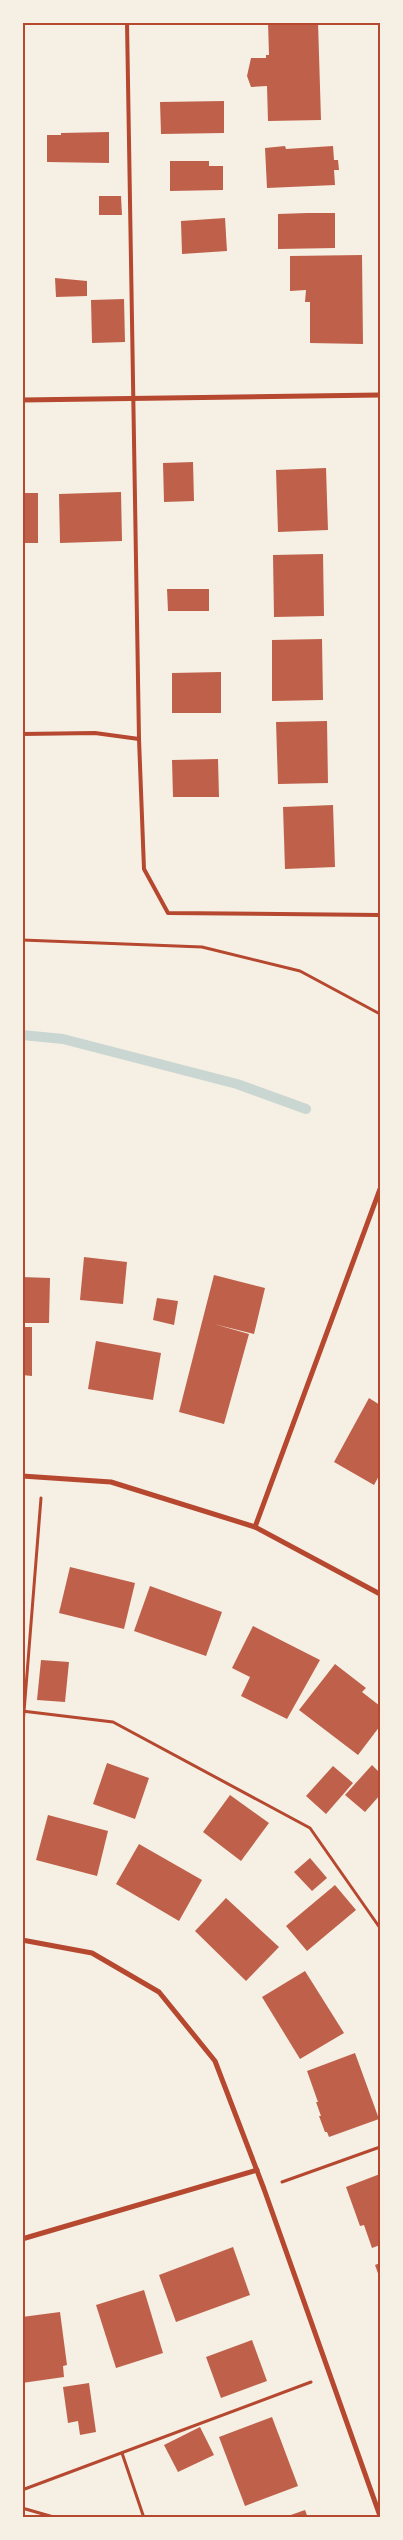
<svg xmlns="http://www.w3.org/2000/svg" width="403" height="2540" font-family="'PT Sans Narrow',sans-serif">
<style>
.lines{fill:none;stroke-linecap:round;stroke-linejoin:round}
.stream{stroke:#c9d6d2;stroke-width:10}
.building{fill:#bf614a}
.path{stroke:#b5482f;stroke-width:3}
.service{stroke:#b5482f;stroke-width:4}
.minor{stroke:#b5482f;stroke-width:5}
.neatline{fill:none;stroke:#b5482f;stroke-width:2}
</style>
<rect width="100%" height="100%" fill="#f6efe4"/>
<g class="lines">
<polyline class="stream" points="22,1035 63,1039 237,1084 306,1109"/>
</g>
<g class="building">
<polygon points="268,22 318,22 321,120 268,121 267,86 251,87 247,76 251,58 266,58 266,55 269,55"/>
<polygon points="224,101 224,133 161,134 160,102"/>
<polygon points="109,132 109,163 47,162 47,135 61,135 61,133"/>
<polygon points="285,146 286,149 333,146 334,160 338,160 339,170 334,170 335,185 267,188 265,148"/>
<polygon points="170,161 209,161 209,166 223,166 223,190 170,191"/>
<polygon points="99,196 121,196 122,215 99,215"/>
<polygon points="307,213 335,213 335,248 278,249 278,214"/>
<polygon points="225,218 227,251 182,254 181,221"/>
<polygon points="362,255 363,344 310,343 310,302 305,302 306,290 290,291 290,256"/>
<polygon points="55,278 87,281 87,296 56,297"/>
<polygon points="124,299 125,342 92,343 91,300"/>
<polygon points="193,462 194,501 164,502 163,463"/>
<polygon points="326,468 328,530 278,532 276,470"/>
<polygon points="121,492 122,541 60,543 59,494"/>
<rect x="22" y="493" width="16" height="50"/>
<polygon points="323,554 324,616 274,617 273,555"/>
<polygon points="167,589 209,589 209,611 168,611"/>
<polygon points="322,639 323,700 272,701 272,640"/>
<polygon points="221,672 221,713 172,713 172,673"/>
<polygon points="327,721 328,783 278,784 276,722"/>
<polygon points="218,759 219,797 173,797 172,760"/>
<polygon points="333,805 335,867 285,869 283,807"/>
<polygon points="84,1257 127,1262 123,1304 80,1300"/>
<polygon points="214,1275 265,1288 254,1334 214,1324 249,1334 224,1424 179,1412"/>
<polygon points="22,1277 50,1278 49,1323 22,1323"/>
<polygon points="157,1298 178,1301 174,1325 153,1320"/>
<polygon points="22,1327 32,1327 32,1376 22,1375"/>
<polygon points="96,1341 161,1353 153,1400 88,1389"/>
<polygon points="369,1398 380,1405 380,1474 374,1485 334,1462"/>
<polygon points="70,1567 135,1583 124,1629 59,1613"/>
<polygon points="150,1586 222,1612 206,1656 134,1631"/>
<polygon points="253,1626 320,1660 287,1719 241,1696 250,1677 232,1668"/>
<polygon points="41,1660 69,1662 65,1702 37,1700"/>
<polygon points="335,1664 366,1688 362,1692 380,1706 380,1726 358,1755 299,1710"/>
<polygon points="107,1763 149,1778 135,1819 93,1804"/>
<polygon points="372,1765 380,1773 380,1795 365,1812 345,1795"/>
<polygon points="333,1766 353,1783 326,1814 306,1796"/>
<polygon points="230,1795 269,1823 241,1861 203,1832"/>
<polygon points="48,1815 108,1831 97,1876 36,1860"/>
<polygon points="139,1844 202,1880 179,1921 116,1884"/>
<polygon points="310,1858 327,1878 312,1891 294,1872"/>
<polygon points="335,1885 356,1910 307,1951 286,1926"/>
<polygon points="226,1898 279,1947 246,1981 195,1931"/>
<polygon points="305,1971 344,2033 300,2059 262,1997"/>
<polygon points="355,2053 379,2119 329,2137 327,2132 325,2132 319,2116 321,2116 316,2102 318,2102 307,2071"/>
<polygon points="380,2174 380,2245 372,2248 364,2225 360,2226 346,2187"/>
<polygon points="233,2247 250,2295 176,2322 159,2275"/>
<polygon points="380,2263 380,2279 375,2265"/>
<polygon points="144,2290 163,2353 116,2368 96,2305"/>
<polygon points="60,2312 67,2365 63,2366 64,2377 22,2383 22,2317"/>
<polygon points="252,2340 267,2381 221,2398 206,2357"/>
<polygon points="89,2383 96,2432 80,2435 78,2421 68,2423 63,2387"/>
<polygon points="272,2417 298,2486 245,2506 219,2437"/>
<polygon points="200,2427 214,2455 178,2472 164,2445"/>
<polygon points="305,2510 308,2518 285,2518 285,2517"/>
</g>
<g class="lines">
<g class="path">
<polyline points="22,940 202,947 300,971 380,1014"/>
<polyline points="22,1711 113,1722 310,1828 380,1928"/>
<polyline points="22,1737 41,1498"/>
<polyline points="282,2182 380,2147"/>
<polyline points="122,2453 144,2518"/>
<polyline points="22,2490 311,2382"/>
<polyline points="22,2508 57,2518"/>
</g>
<g class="service">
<polyline points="127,22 139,739 144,869 168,913 380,915"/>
<polyline points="22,734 95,733 139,739"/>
</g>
<g class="minor">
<polyline points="22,400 380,395"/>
<polyline points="22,1476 111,1482 255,1527 380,1594"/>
<polyline points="255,1527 380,1189"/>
<polyline points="22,1940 92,1953 159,1992 215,2061 264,2189 380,2516"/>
<polyline points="22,2239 257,2170"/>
</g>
</g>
<rect width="403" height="2540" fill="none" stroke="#f6efe4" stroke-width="48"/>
<rect x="24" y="24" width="355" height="2492" class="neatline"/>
</svg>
